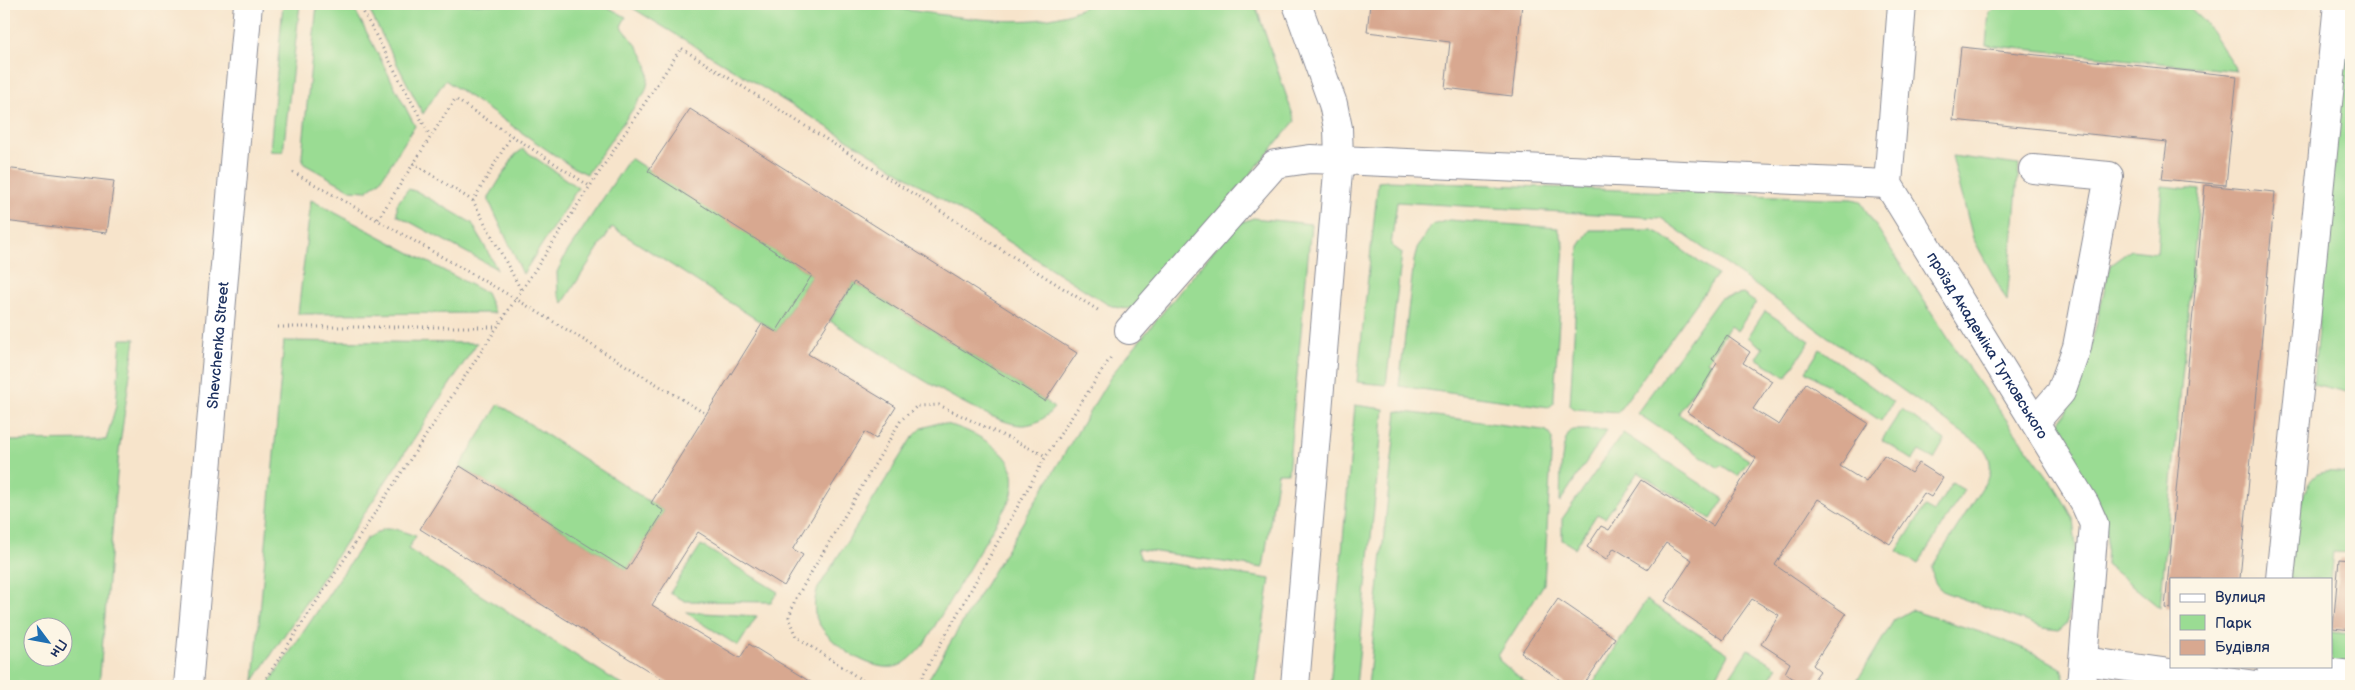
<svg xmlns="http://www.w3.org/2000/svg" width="2355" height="690" font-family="'Balsamiq Sans',sans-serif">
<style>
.green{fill:#9adc93;stroke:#5a8678;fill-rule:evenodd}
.building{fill:#d8a890}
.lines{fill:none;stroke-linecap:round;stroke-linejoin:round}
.minor-casing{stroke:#898a94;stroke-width:30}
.path{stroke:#898a94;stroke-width:3;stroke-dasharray:1 4;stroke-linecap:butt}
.minor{stroke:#fff;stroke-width:28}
.labels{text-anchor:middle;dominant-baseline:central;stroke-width:4.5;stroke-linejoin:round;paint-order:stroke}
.street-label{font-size:15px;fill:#1b2f5e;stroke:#fcf5e5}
</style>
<rect width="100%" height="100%" fill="#fcf5e5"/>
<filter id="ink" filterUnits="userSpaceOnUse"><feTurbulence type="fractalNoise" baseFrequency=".02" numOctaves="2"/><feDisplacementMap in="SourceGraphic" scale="10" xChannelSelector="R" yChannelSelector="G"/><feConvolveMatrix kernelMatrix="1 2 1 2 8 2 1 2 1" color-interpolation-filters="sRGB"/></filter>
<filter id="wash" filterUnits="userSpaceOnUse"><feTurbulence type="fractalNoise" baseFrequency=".0096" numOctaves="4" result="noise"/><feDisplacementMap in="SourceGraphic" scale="20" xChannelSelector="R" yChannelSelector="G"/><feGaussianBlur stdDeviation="1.12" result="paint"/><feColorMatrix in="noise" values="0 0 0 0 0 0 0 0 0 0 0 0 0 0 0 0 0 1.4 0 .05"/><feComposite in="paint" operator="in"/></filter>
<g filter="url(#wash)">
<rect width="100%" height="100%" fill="#f7e4cb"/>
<g class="green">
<polygon points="283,4 300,4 283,152 270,151"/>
<polygon points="317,4 352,4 415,126 380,181 366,191 351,190 304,164 302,155"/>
<path d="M 366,4 L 602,4 L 626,17 L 621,26 C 638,47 656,64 645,92 L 587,174 L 572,167 L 445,80 L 423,114 Z"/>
<path d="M 626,4 C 700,4 773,2 846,4 C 914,5 1031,41 1089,4 L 1255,4 L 1295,121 L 1141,305 C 1129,311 1119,309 1107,304 L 868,152 Z"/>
<polygon points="2004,4 2186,4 2206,23 2237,71 1986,45 1989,12"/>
<polygon points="2346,25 2351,26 2351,393 2313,384"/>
<polygon points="523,149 578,188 523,274 489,201 489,197 515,155"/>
<polygon points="1952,156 2019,165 2007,301 1973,238"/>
<polygon points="630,158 812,275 776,332 612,227 563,303 558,294 557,272 566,254"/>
<path d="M 1388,181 L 1853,199 L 1860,201 L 1957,352 L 2056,488 L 2073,518 L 2076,549 L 2067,624 L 2058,630 L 2044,628 L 1944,592 C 1935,585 1932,579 1932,567 L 1990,475 C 1991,462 1990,455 1981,446 L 1661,218 L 1397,202 L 1391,245 L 1402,253 L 1386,385 L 1357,382 L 1378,182 Z"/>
<path d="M 2162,186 L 2200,190 L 2160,608 L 2106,564 L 2107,542 L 2105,516 L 2054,431 C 2085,391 2098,315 2110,265 L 2131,250 L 2157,253 Z"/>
<polygon points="408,189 418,192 472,223 497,269 397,215 397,204"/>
<polygon points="311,200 486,293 495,313 298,314"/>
<polygon points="1253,218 1311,224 1288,473 1278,473 1263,568 1137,549 1141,559 1270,579 1254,686 929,686 929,678 1113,373 1228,233 1240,223"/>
<polygon points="1449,220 1558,228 1564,245 1554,397 1554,403 1549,407 1399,386 1414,261 1417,248 1432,225"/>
<polygon points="1590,230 1652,230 1659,233 1717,275 1618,412 1574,409 1570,406 1579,246"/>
<path d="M 854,282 L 1045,401 L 1054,408 C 1045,418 1039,423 1025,425 C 989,428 866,343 830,321 Z"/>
<polygon points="1743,294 1756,303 1737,331 1730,326 1707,361 1711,364 1678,414 1749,460 1738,476 1721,465 1719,468 1637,413 1720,298"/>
<polygon points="1765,311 1810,341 1786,377 1756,358 1763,348 1748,337"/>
<path d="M 121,339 L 135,339 L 119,451 L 99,686 L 4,686 L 4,441 L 106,440 L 116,406 ZM 32,628 L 62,628 L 62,658 L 32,658 Z"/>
<polygon points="284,341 477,343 254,681"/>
<polygon points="1820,349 1893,402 1881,421 1806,371"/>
<polygon points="499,404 664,511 627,570 460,466"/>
<polygon points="1355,405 1384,409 1356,686 1330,686"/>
<polygon points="1902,409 1945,440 1934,459 1919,451 1913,460 1882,440"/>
<polygon points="1397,411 1543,430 1547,431 1552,439 1544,584 1498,656 1500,661 1530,686 1368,686"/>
<path d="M 938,423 C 959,424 1000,444 1010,464 C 1015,475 1014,486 1011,498 L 924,644 C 916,653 906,665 894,667 C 868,671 824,641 816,617 C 813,607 815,599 817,590 L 911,439 L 922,428 Z"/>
<path d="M 1572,430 L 1607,430 L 1560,502 C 1561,486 1559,440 1572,430 Z"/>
<polygon points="1623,433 1724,499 1711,519 1638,472 1605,518 1597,514 1575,548 1562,540 1562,519"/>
<path d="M 2351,463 L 2351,553 L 2333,552 L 2330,579 L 2289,579 C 2291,557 2298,487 2316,475 C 2325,469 2340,473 2350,473 Z"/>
<polygon points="1952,483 1964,490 1918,564 1897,551 1925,507 1934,512"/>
<polygon points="384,529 395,529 416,536 408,549 624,686 267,686 366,539"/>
<polygon points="701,545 778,592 771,602 685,601 670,593"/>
<polygon points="1646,600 1729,654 1711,686 1591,686"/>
<path d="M 1911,610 C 1961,627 2016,640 2061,668 L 2067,686 L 1854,686 L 1894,620 Z"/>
<polygon points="685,612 757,616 738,646"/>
<polygon points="2331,632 2351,634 2351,665 2331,663"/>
<polygon points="1748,649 1777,667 1770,678 1782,686 1724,686"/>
</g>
<g id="blocks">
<g class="building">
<polygon points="1370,4 1522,4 1512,96 1445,88 1450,42 1367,32"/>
<polygon points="1961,47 2237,76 2226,185 2162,179 2167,142 1953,120"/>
<polygon points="690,109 1077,353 1045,401 854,282 808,354 896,407 876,439 865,432 793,549 803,555 784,586 698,532 652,605 740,658 749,644 817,686 673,686 420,529 460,466 627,570 664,511 651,503 762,324 776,332 812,275 648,171"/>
<polygon points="4,168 114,181 107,233 4,221"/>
<polygon points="2205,185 2275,192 2240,579 2171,579 2171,609 2165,608"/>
<polygon points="1727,336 1750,352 1743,363 1772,381 1753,409 1779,425 1806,383 1868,423 1840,466 1866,482 1884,455 1911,473 1919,463 1943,478 1931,497 1924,493 1890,544 1818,499 1775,565 1846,614 1813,665 1820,671 1809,686 1804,686 1785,673 1790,663 1761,644 1779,615 1752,599 1723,640 1665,601 1692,560 1666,543 1648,569 1614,548 1606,560 1587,547 1601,526 1609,530 1642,480 1713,526 1756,458 1687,412 1717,363 1712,359"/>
<polygon points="2339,559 2351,560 2351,630 2333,628"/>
<polygon points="1558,599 1615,638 1583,686 1569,686 1521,653"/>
</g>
</g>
</g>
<g filter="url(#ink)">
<use href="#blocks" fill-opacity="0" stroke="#898a94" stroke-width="1"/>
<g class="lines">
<g class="minor-casing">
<g id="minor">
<path id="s1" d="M 1902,4 L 1888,184 L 2085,504 L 2094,524 L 2081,686"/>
<polyline points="2033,169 2109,176 2077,347 2061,392 2035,422"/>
<polyline points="1129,330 1275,164 1310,159 1339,160 1888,184"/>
<polyline points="2280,579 2338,4"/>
<polyline points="2084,661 2263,686"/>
<polyline points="2271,666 2351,675"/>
<path id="s2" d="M 188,686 L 248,4"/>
<polyline points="1295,686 1339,160 1338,128 1333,104 1297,4"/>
</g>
</g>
<g class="path">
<polyline points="359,4 430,136"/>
<polyline points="413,163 473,201 521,290"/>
<polyline points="293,172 516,299 706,414"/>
<polyline points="473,201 511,136"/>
<polyline points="378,219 455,99 591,187"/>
<polyline points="278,327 497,327"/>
<polyline points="261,686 681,48 1101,312"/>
<polyline points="871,686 797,637 789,617 795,600 901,420 917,406 939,405 1046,456"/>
<polyline points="917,686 1046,456 1111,357"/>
</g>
<use href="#minor" class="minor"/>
</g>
</g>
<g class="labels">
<g class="street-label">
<text stroke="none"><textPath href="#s2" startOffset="342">Shevchenka Street</textPath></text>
<text stroke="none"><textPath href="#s1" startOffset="370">проїзд Академіка Тутковського</textPath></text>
</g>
</g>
<rect width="2355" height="690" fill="none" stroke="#fcf5e5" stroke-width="20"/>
<rect x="2170" y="578" width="162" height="90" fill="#fcf5e5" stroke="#a2a6af"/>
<rect x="2180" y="594" width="25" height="8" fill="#ffffff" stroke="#a2a6af"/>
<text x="2215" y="602" font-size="15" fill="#1b2f5e">Вулиця</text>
<rect x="2180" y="615" width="25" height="15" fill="#9adc93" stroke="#a2a6af"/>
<text x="2215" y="628" font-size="15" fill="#1b2f5e">Парк</text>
<rect x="2180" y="640" width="25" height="15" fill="#d8a890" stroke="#a2a6af"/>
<text x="2215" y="652" font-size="15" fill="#1b2f5e">Будівля</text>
<g transform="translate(48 642) rotate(122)"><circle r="24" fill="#fcf5e5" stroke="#a2a6af"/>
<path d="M0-4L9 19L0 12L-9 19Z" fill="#1f6fb2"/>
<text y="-8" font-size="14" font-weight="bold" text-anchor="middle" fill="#1b2f5e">Пн</text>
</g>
</svg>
